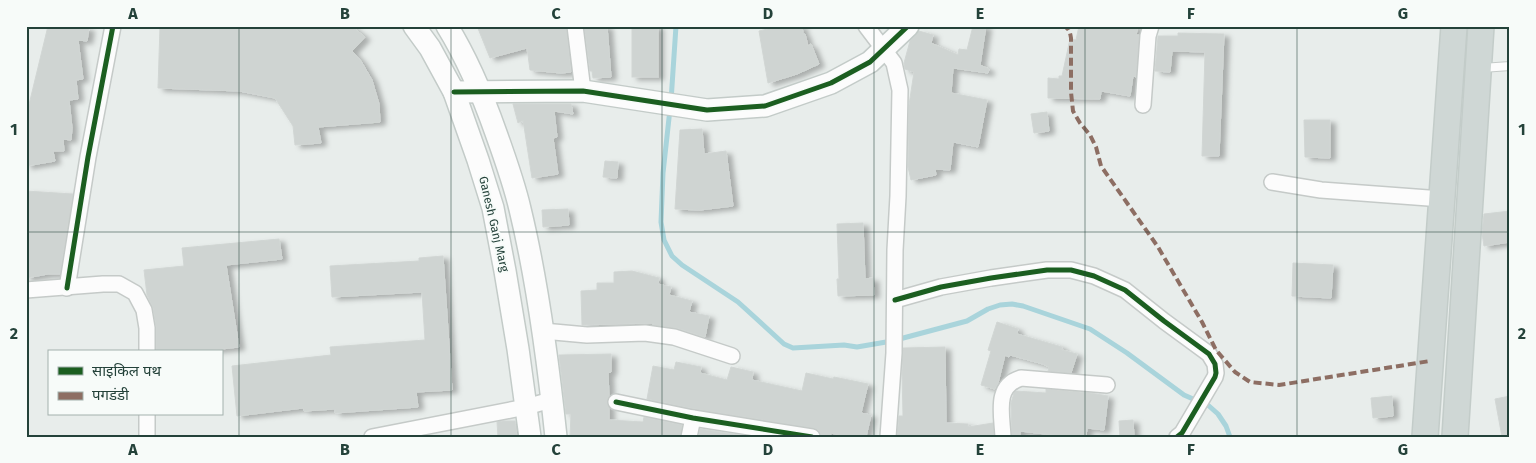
<svg xmlns="http://www.w3.org/2000/svg" width="1536" height="463" font-family="'Fira Sans','Noto Sans Devanagari',sans-serif">
<style>
.lines{fill:none;stroke-linecap:round;stroke-linejoin:round}
.stream{stroke:#a9d4db;stroke-width:5}
.building{fill:#cfd4d2;stroke:#d1d6d4;filter:url(#shadow)}
.lane-casing{stroke:#c5cac8;stroke-width:10}
.street-casing{stroke:#c5cac8;stroke-width:18}
.secondary-casing{stroke:#c3cbc8;stroke-width:24}
.primary-casing{stroke:#c3ccc9;stroke-width:28}
.lane{stroke:#fcfcfc;stroke-width:8}
.street{stroke:#fcfcfc;stroke-width:15}
.secondary{stroke:#fcfcfc;stroke-width:21}
.primary{stroke:#cfd7d5;stroke-width:25}
.quiet{stroke:#8d6e63;stroke-width:4;stroke-dasharray:8 4;stroke-linecap:butt}
.cycleway-casing{stroke:#f7fbf9;stroke-width:8}
.cycleway{stroke:#1b5e20;stroke-width:5}
.grid{fill:none;stroke:#24423a;stroke-width:1;stroke-opacity:0.55}
.labels{text-anchor:middle;dominant-baseline:central;stroke-width:4;stroke-linejoin:round;paint-order:stroke}
.street-label{font-size:12px;fill:#24423a;stroke:#f7fbf9}
.neatline{fill:none;stroke:#24423a;stroke-width:2}
.grid-label{font-size:16px;text-anchor:middle;font-weight:bold;fill:#24423a}
</style>
<defs>
<filter id="shadow"><feDropShadow dx="5.5" dy="3" stdDeviation="2.5" flood-color="#0004"/></filter>
</defs>
<rect width="100%" height="100%" fill="#e8edeb"/>
<g class="lines">
<g class="stream">
<polyline points="671,101 676,26"/>
<polyline points="670,109 663,173 661,222 664,240 672,256 682,265 738,302 784,344 793,348 844,345 857,347 892,341 967,321 988,309 1000,305 1012,304 1023,306 1090,329 1127,353 1184,395 1209,406 1218,414 1226,426 1230,437"/>
</g>
</g>
<g class="building">
<polygon points="48,26 89,28 87,41 78,40 83,79 76,80 78,99 69,100 72,128 71,140 63,139 64,151 53,151 55,161 26,166 26,117"/>
<polygon points="160,26 351,26 365,37 352,51 361,61 372,80 379,104 380,122 318,127 321,143 295,145 293,126 275,98 239,91 158,88"/>
<polygon points="477,26 566,26 571,72 561,73 530,70 527,48 490,58"/>
<polygon points="584,26 607,26 611,77 593,78 592,71 590,71"/>
<rect x="632" y="26" width="26" height="51"/>
<polygon points="781,26 802,26 803,34 805,34 808,46 811,44 819,64 797,74 768,83 759,31"/>
<polygon points="973,26 986,26 980,65 989,69 988,73 953,68 951,93 987,100 978,147 953,142 950,170 935,169 936,175 911,180 908,167 909,105 914,72 905,69 904,63 910,41 919,31 933,35 931,43 958,55 959,49 967,50"/>
<polygon points="1079,26 1138,26 1136,35 1139,35 1136,77 1133,76 1130,96 1101,91 1100,99 1048,98 1048,78 1059,79 1059,76 1062,76 1070,39 1076,40"/>
<polygon points="1178,33 1224,34 1219,156 1202,156 1205,52 1172,51 1170,72 1155,71 1158,36 1178,36"/>
<polygon points="513,104 571,104 573,114 554,111 557,137 553,138 558,174 532,178 523,120 518,123"/>
<polygon points="1047,112 1049,131 1034,133 1031,114"/>
<polygon points="1304,120 1330,120 1330,158 1305,157"/>
<polygon points="702,129 704,154 726,151 733,206 700,210 675,209 680,130"/>
<polygon points="605,161 618,162 617,178 603,177"/>
<polygon points="26,191 73,194 60,274 48,274 26,278"/>
<polygon points="568,209 569,225 543,227 542,210"/>
<polygon points="1510,211 1510,242 1484,246 1482,233 1484,214"/>
<polygon points="863,223 865,279 873,278 874,295 838,296 837,279 839,279 837,224"/>
<polygon points="279,239 282,259 226,265 239,347 195,352 156,352 156,326 153,308 147,295 144,270 184,266 182,248"/>
<polygon points="443,256 452,390 416,392 418,407 335,413 335,409 304,411 303,408 237,416 232,366 331,355 330,347 425,340 422,292 332,297 330,266 419,261 419,258"/>
<polygon points="1293,263 1333,265 1331,298 1292,296"/>
<polygon points="632,271 659,278 658,284 671,287 669,295 692,301 689,312 709,316 705,337 677,328 653,325 653,323 582,325 581,291 597,290 597,283 614,283 614,272"/>
<polygon points="997,322 1018,329 1017,334 1062,347 1062,350 1077,354 1071,373 1048,371 1049,367 1043,364 1010,355 1009,357 1005,355 998,383 995,389 981,385 991,351 988,350"/>
<polygon points="945,347 946,423 968,424 968,427 993,423 994,437 897,437 899,416 903,416 902,373 903,348"/>
<polygon points="611,354 611,372 608,373 609,396 607,401 609,408 609,420 643,422 644,417 682,425 680,437 570,437 571,414 566,414 559,355"/>
<polygon points="676,362 701,367 700,373 727,380 731,367 753,372 752,380 802,391 806,373 833,379 834,377 868,384 861,413 871,415 866,437 847,437 831,433 830,437 828,437 821,435 818,430 813,428 695,409 647,399 653,366 674,370"/>
<polygon points="1046,389 1090,393 1108,396 1104,430 1087,428 1086,437 1054,437 1054,435 1020,431 1020,437 1012,437 1011,403 1014,393 1016,391 1046,393"/>
<polygon points="1392,396 1393,416 1373,418 1371,398"/>
<polygon points="1510,396 1510,437 1502,437 1495,399"/>
<polygon points="1133,420 1134,437 1120,437 1119,421"/>
<polygon points="503,421 515,421 517,437 498,437 497,422"/>
<polygon points="700,429 751,437 699,437"/>
</g>
<g class="lines">
<g class="lane-casing">
<polyline id="lane" points="1482,68 1510,66"/>
</g>
<g class="street-casing">
<g id="street">
<polyline points="575,26 583,91"/>
<polyline points="866,26 894,63 900,90 898,196 895,250 894,353 888,437"/>
<polyline points="1143,105 1148,36 1151,26"/>
<polyline points="1272,182 1321,190 1442,199"/>
<polyline points="67,288 88,157 113,26"/>
<polyline points="26,290 103,284 119,284 135,293 144,310 147,328 147,352"/>
<polyline points="895,300 941,287 991,278 1047,270 1071,270 1094,276 1125,290 1164,321 1209,354 1215,364 1216,373 1215,377 1182,433 1177,437"/>
<polyline points="543,331 587,335 645,333 674,337 732,356"/>
<polyline points="616,402 693,418 812,437"/>
<polyline points="147,437 147,414"/>
<polyline points="372,437 526,407 551,400"/>
<polyline points="689,437 693,418"/>
<path d="M 1003,437 C 1002,414 994,386 1021,378 L 1107,385"/>
</g>
</g>
<g class="secondary-casing">
<g id="secondary">
<polyline points="414,26 430,48 454,92 478,160 493,208 505,271 518,349 530,437"/>
<path d="M 447,26 C 468,60 483,96 496,133 C 505,158 514,183 520,209 C 538,283 548,361 556,437"/>
<polyline points="454,92 583,91 707,110 765,106 831,83 870,62 908,26"/>
</g>
</g>
<g class="primary-casing">
<g id="primary">
<polyline points="1425,437 1454,26"/>
<polyline points="1455,437 1481,26"/>
</g>
</g>
<use href="#lane" class="lane"/>
<use href="#street" class="street"/>
<use href="#secondary" class="secondary"/>
<use href="#primary" class="primary"/>
<path class="quiet" d="M 1062,26 C 1069,27 1070,32 1071,38 L 1071,92 L 1073,111 L 1080,123 L 1090,135 L 1096,147 L 1101,166 L 1158,247 L 1202,322 L 1216,350 L 1235,372 L 1250,382 L 1279,385 L 1430,361"/>
<g class="cycleway-casing">
<g id="cycleway">
<polyline points="454,92 583,91 707,110 765,106 831,83 870,62 908,26"/>
<polyline points="67,288 88,157 113,26"/>
<polyline points="895,300 941,287 991,278 1047,270 1071,270 1094,276 1125,290 1164,321 1209,354 1215,364 1216,373 1215,377 1182,433 1177,437"/>
<polyline points="616,402 693,418 812,437"/>
</g>
</g>
<use href="#cycleway" class="cycleway"/>
</g>
<path class="grid" d="M 239,26 L 239,437M 451,26 L 451,437M 662,26 L 662,437M 874,26 L 874,437M 1085,26 L 1085,437M 1297,26 L 1297,437M 26,232 L 1510,232"/>
<g class="labels">
<g class="street-label">
<text transform="translate(494 224) rotate(77)">Ganesh Ganj Marg</text>
</g>
</g>
<rect width="1536" height="463" fill="none" stroke="#f7fbf9" stroke-width="55"/>
<rect x="48" y="350" width="175" height="65" fill="#f7fbf9" stroke="#a3b1ad"/>
<rect x="58" y="367" width="25" height="8" fill="#1b5e20" stroke="#a3b1ad"/>
<text x="92" y="376" font-size="15" fill="#24423a">साइकिल पथ</text>
<rect x="58" y="392" width="25" height="8" fill="#8d6e63" stroke="#a3b1ad"/>
<text x="92" y="400" font-size="15" fill="#24423a">पगडंडी</text>
<rect x="28" y="28" width="1480" height="408" class="neatline"/>
<g class="grid-label">
<text x="133" y="19">A</text>
<text x="345" y="19">B</text>
<text x="556" y="19">C</text>
<text x="768" y="19">D</text>
<text x="980" y="19">E</text>
<text x="1191" y="19">F</text>
<text x="1403" y="19">G</text>
<text x="14" y="135">1</text>
<text x="1522" y="135">1</text>
<text x="14" y="339">2</text>
<text x="1522" y="339">2</text>
<text x="133" y="455">A</text>
<text x="345" y="455">B</text>
<text x="556" y="455">C</text>
<text x="768" y="455">D</text>
<text x="980" y="455">E</text>
<text x="1191" y="455">F</text>
<text x="1403" y="455">G</text>
</g>
</svg>
